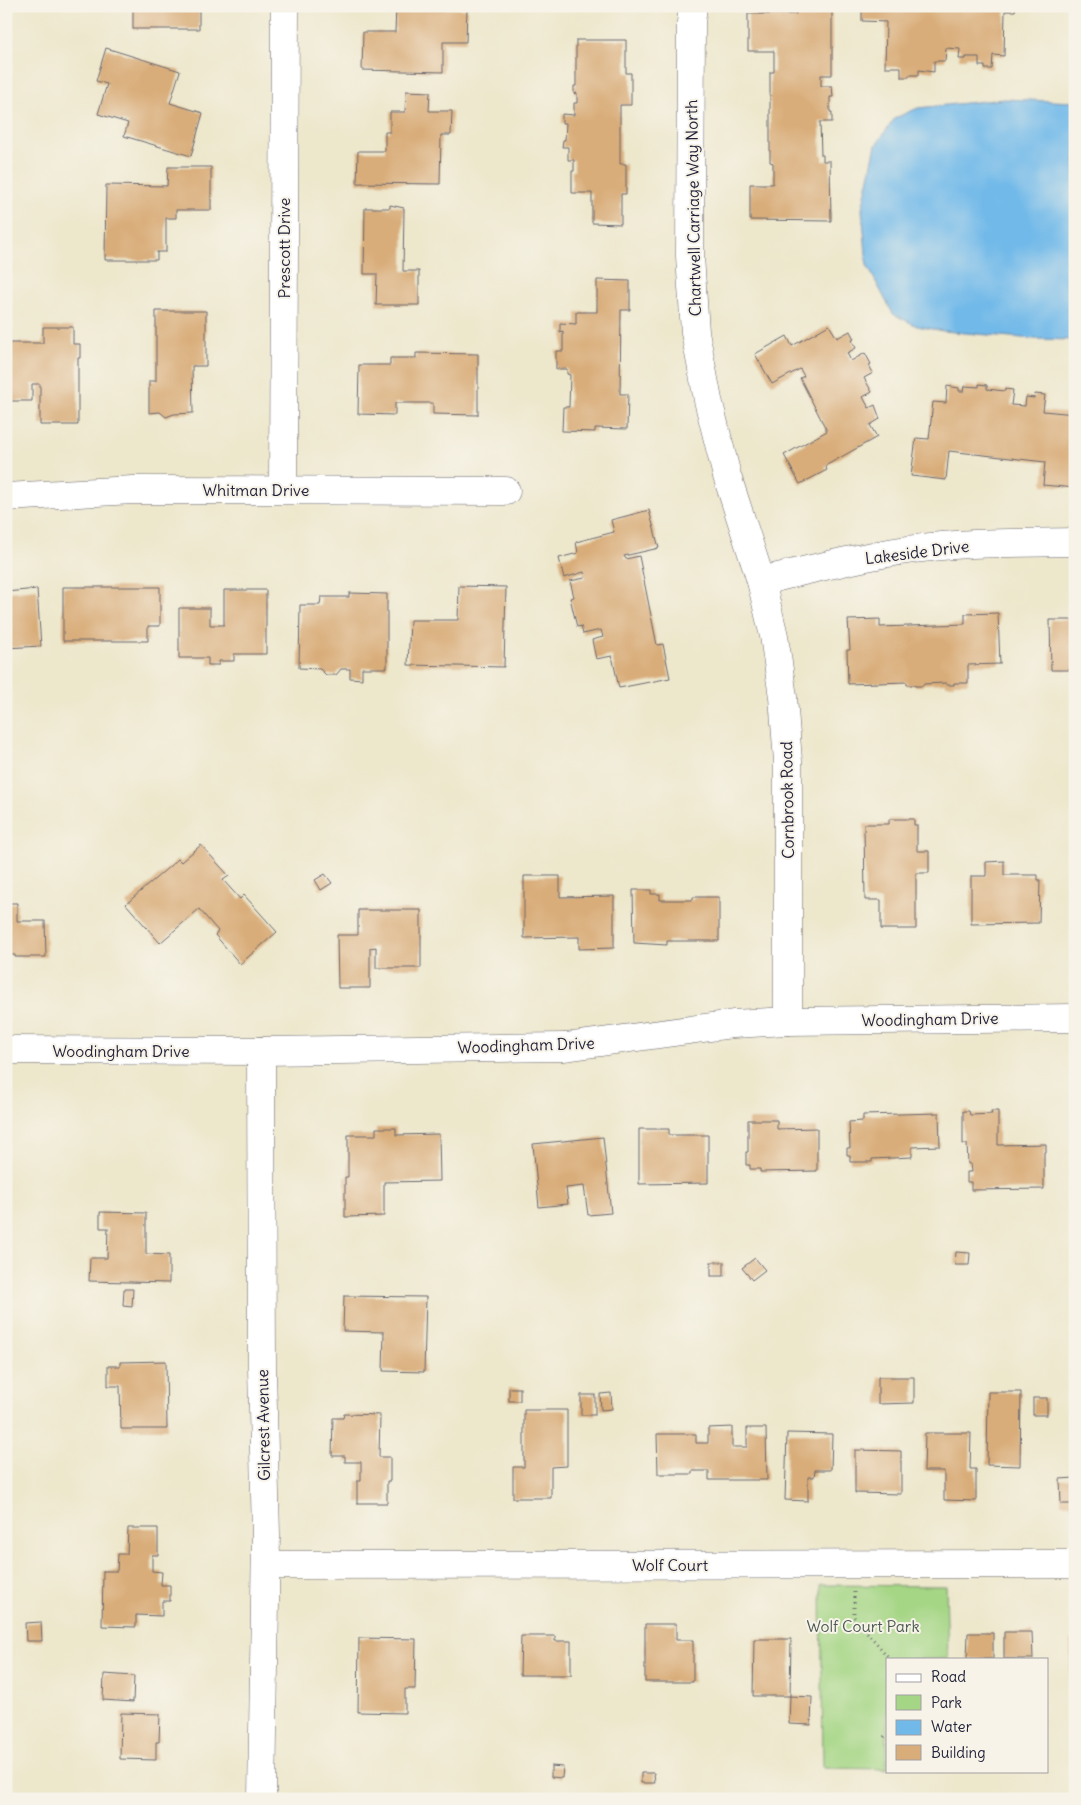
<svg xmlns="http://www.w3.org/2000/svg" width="1081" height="1805" font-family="Delius,sans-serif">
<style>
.green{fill:#a5d685;stroke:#647c60}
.water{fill:#71b9e9;stroke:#4a6e92}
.building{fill:#d9ad7a}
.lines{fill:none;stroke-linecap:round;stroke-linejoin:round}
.street-casing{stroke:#69676e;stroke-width:29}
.path{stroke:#69676e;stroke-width:3;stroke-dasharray:1 4;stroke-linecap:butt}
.street{stroke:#fff;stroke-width:28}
.labels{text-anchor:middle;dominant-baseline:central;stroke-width:4;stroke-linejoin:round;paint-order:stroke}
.street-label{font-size:16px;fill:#22223b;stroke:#f7f3e8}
.park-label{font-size:16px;fill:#495851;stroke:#f7f3e8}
</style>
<rect width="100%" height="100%" fill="#f7f3e8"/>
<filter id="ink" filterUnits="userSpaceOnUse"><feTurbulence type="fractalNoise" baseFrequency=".02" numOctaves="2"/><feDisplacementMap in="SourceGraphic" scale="10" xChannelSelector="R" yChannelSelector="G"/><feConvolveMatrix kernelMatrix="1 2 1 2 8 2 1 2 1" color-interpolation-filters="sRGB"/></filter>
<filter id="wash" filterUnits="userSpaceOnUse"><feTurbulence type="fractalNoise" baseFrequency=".0096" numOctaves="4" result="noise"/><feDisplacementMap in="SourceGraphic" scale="20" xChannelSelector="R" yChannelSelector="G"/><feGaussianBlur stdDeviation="1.12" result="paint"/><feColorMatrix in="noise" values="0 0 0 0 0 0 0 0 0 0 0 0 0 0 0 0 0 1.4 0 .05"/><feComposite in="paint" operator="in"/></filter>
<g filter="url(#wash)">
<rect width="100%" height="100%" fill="#ede7cc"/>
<polygon class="green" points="821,1585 946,1586 948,1659 887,1659 887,1769 823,1768"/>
<polygon class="water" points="1004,99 1075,102 1075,340 1034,339 943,331 917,326 893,314 867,265 862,209 876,145 895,118 918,108"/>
<g id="blocks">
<g class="building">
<rect x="133" y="6" width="66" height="23"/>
<polygon points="396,6 445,6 445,8 467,9 466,42 443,42 443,72 362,70 363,32 395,32"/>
<polygon points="862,6 910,6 910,9 944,10 944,6 1016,6 1015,11 1005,11 1004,56 993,55 992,69 985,69 985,66 979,66 979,57 966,57 966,59 959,59 960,49 946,48 945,61 934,61 934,72 919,70 919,75 909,75 909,77 901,77 901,67 885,67 886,22 862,21"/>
<polygon points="796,11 832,11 832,75 821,75 821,86 832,86 833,97 830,97 830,112 832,112 832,122 820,122 821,155 823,155 823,161 830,161 831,221 750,220 750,184 773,184 773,163 770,162 770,72 774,72 774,51 748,51 748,14 796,14"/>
<polygon points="576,40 626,40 626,73 631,73 631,105 620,105 620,164 626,164 626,194 621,194 621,224 592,223 592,193 572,193 572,171 574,171 574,160 568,160 568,147 562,147 563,140 565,140 566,123 562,123 562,114 574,115 574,103 577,103 577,93 574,94 574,86 576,86"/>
<polygon points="106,48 180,71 170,103 203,113 191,156 124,136 128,123 98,114 107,84 96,81"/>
<polygon points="406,91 430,92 429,111 452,111 451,135 441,135 440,184 357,183 358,151 385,151 385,132 390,132 390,112 405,112"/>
<polygon points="168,167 211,167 211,210 176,210 176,218 166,218 166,252 157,252 157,260 105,260 106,185 167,186"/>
<polygon points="390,205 404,208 403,271 419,271 419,305 376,305 377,274 364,274 365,208 390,208"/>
<polygon points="597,280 630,281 630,310 621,310 620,394 628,394 627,429 595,428 595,432 562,431 563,407 569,407 570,375 567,374 567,369 556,369 556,351 563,351 563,331 560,332 560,323 576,324 576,312 597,312"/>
<polygon points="156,311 206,311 206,366 192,366 193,413 174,414 166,417 160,412 149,413 149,381 156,381"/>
<polygon points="829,325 837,338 850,331 854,339 852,340 856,348 847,353 851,361 865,353 871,364 869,365 873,373 864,378 872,392 863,397 869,408 875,405 880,419 870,425 877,437 825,466 827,470 800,484 784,455 827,431 800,378 804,376 800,369 772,384 755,354 787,336 792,346"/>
<polygon points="43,327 73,327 73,344 80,344 80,358 78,358 78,425 40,425 40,384 32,384 32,401 6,401 6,343 43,343"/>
<polygon points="416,353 478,354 478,415 433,414 433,403 395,403 395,415 358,414 359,365 390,365 390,358 416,358"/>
<polygon points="979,384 987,385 987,389 1005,391 1005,389 1013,390 1011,405 1025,406 1026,397 1034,398 1035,394 1045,395 1043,411 1075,414 1075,488 1043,485 1045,462 949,451 946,480 911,476 916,438 929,439 933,402 946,403 947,386 959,388 959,391 964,391 965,386 979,387"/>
<polygon points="649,510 659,548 624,556 626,559 639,556 657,645 663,644 670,678 619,688 612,656 596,659 592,640 603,637 601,630 583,634 581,626 577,627 570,598 574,597 570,581 585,578 584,572 564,578 559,558 578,553 576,542 614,532 611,520"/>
<polygon points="459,586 506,587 504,667 408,665 410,620 458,620"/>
<polygon points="63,587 160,587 160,626 148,626 148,641 63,641"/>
<polygon points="37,589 41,646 6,648 6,592"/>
<polygon points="224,590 266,590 266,654 234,654 234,661 219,661 219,665 208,665 208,658 179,658 179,608 210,608 210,625 224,625"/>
<polygon points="349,593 387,594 387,668 362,668 362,679 350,678 350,669 341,669 336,675 326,675 320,669 299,668 300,605 320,605 321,597 349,597"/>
<polygon points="998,613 1000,664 968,665 968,683 954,683 954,685 946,685 946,683 923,684 923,686 915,686 915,685 907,685 907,682 848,684 847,650 850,650 848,620 880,619 880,627 965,624 965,614"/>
<polygon points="1050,620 1075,620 1075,670 1051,670"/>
<polygon points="889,819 914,819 914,825 917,825 917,851 929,851 929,873 916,873 916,929 881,929 881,900 865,900 864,824 889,824"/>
<polygon points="201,845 229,876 223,880 240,899 244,895 277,932 240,964 215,935 218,931 199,909 160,943 126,904 178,859 181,862"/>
<polygon points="1004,861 1004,875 1038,875 1038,880 1040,880 1039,923 971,924 971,876 986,876 986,862"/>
<polygon points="325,874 332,883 321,890 315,880"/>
<polygon points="524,876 560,876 560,897 614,896 614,948 579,949 579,937 524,938"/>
<polygon points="633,890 651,890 651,894 660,894 660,900 693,900 693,897 719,897 719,941 667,941 667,945 634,943"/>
<polygon points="6,903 17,903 17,921 45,921 46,957 15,957 15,955 6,955"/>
<polygon points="358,910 421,910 421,968 376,968 376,947 370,948 370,988 338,988 337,935 358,935"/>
<polygon points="963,1111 969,1111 970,1115 992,1114 991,1111 998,1111 998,1145 1046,1144 1046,1152 1044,1152 1044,1189 971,1190 971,1182 967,1182 967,1172 972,1172 971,1164 968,1164 967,1144 963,1144"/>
<polygon points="939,1113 940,1146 912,1147 912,1157 872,1159 872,1162 850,1162 850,1155 847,1155 847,1148 850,1148 849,1122 863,1121 863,1115"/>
<polygon points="748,1120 777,1120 777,1129 817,1128 817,1171 760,1172 760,1169 750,1169 750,1165 746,1165 746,1152 748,1152"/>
<polygon points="376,1128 396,1128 396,1135 439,1134 440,1181 384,1182 384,1216 345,1217 345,1177 348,1177 348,1135 376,1135"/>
<polygon points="639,1129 669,1129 669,1135 708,1135 708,1183 639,1184"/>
<polygon points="603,1137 611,1213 588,1215 584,1186 566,1188 568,1204 539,1207 533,1144"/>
<polygon points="100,1212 146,1213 146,1254 169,1255 169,1283 89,1281 90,1258 107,1258 108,1228 100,1228"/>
<polygon points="956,1252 970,1253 969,1265 955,1265"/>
<polygon points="755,1258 765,1270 752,1280 742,1268"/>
<rect x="711" y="1262" width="13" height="14"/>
<polygon points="124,1289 133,1289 132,1307 123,1306"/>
<polygon points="344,1296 426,1297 424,1372 383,1371 384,1332 343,1331"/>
<polygon points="166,1361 167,1429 121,1429 120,1386 108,1386 108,1366 120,1366 120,1362"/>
<polygon points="878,1377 914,1377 914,1403 878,1404"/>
<rect x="509" y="1388" width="11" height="13"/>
<polygon points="988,1392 1021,1392 1020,1466 987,1465"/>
<polygon points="611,1393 612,1409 601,1410 600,1394"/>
<rect x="581" y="1395" width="14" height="20"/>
<rect x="1033" y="1398" width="14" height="17"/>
<polygon points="524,1410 567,1410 567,1466 551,1467 551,1498 513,1498 513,1467 524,1467"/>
<polygon points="344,1414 380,1415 379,1457 390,1457 390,1481 387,1481 387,1503 357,1503 357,1481 361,1481 361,1462 345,1462 345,1456 332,1456 333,1418 343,1418"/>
<polygon points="732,1427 732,1447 747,1447 747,1428 766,1428 767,1480 709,1480 709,1471 692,1471 692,1474 658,1474 657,1434 696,1434 696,1443 708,1443 708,1428"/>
<polygon points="787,1433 832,1434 831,1470 815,1470 814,1477 808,1477 808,1501 785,1500"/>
<polygon points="925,1433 971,1433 970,1469 976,1469 976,1501 944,1500 944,1471 924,1471"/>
<polygon points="855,1450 901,1451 901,1494 855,1493"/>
<polygon points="1075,1478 1075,1504 1061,1504 1060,1479"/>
<polygon points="128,1528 158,1528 158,1555 152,1555 152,1571 162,1572 161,1585 170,1585 170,1601 162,1601 162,1616 136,1615 136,1627 102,1626 103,1571 117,1571 118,1554 127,1554"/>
<polygon points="41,1622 42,1641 26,1641 25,1623"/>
<polygon points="645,1624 676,1624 676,1640 693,1640 693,1682 645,1682"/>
<polygon points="1004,1632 1032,1632 1033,1659 1004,1659"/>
<polygon points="968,1633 993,1633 993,1659 967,1659"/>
<polygon points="521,1636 555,1636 555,1641 571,1641 571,1675 520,1675"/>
<polygon points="359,1638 416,1639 415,1689 405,1689 405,1713 358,1712"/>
<polygon points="754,1639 791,1639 790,1696 812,1697 811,1725 789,1724 790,1696 753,1696"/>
<rect x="1070" y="1641" width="5" height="70"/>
<polygon points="104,1674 134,1676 133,1702 103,1700"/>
<polygon points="121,1713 160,1714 159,1742 156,1742 156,1760 120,1759"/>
<polygon points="551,1766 563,1767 562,1778 551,1777"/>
<polygon points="641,1773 654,1773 655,1783 641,1783"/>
</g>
</g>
</g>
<g filter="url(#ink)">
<use href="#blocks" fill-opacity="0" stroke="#69676e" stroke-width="1"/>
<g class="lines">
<g class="street-casing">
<g id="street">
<polyline points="693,6 691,23 690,256 695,332 708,400 727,476 761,581 774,636 783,697 788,761 788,1021"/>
<polyline points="283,489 285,6"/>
<polyline points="6,497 133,490 506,491"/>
<path d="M 761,581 C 812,569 863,556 914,549 C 967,542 1021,543 1075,542"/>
<polyline points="6,1050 261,1051 565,1047 733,1024 788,1021 1075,1018"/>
<polyline points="261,1051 262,1368 266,1535 262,1799"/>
<polyline points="266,1565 1075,1564"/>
</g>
</g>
<g class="path">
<polyline points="854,1592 854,1617 890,1659"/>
<polyline points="884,1737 887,1733"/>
</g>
<use href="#street" class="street"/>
</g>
</g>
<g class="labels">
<g class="street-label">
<text transform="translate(693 208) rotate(-91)">Chartwell Carriage Way North</text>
<text transform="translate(284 248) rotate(-90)">Prescott Drive</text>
<text x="256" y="490">Whitman Drive</text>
<text transform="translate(917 552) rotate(-7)">Lakeside Drive</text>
<text transform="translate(787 800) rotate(-91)">Cornbrook Road</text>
<text transform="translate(930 1019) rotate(-1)">Woodingham Drive</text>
<text transform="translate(526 1045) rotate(-2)">Woodingham Drive</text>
<text x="121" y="1051">Woodingham Drive</text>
<text transform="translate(263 1425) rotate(-91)">Gilcrest Avenue</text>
<text x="670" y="1565">Wolf Court</text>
</g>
<g class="park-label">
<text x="863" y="1626">Wolf Court Park</text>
</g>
</g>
<rect width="1081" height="1805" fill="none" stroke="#f7f3e8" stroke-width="25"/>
<rect x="886" y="1658" width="162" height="115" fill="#f7f3e8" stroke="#a29fa3"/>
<rect x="896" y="1674" width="25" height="8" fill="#ffffff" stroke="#a29fa3"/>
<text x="931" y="1682" font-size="15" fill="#22223b">Road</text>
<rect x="896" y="1695" width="25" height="15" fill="#a5d685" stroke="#a29fa3"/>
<text x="931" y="1708" font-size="15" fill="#22223b">Park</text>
<rect x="896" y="1720" width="25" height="15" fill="#71b9e9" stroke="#a29fa3"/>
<text x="931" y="1732" font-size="15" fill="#22223b">Water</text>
<rect x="896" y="1745" width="25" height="15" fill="#d9ad7a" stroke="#a29fa3"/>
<text x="931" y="1758" font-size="15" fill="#22223b">Building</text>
</svg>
